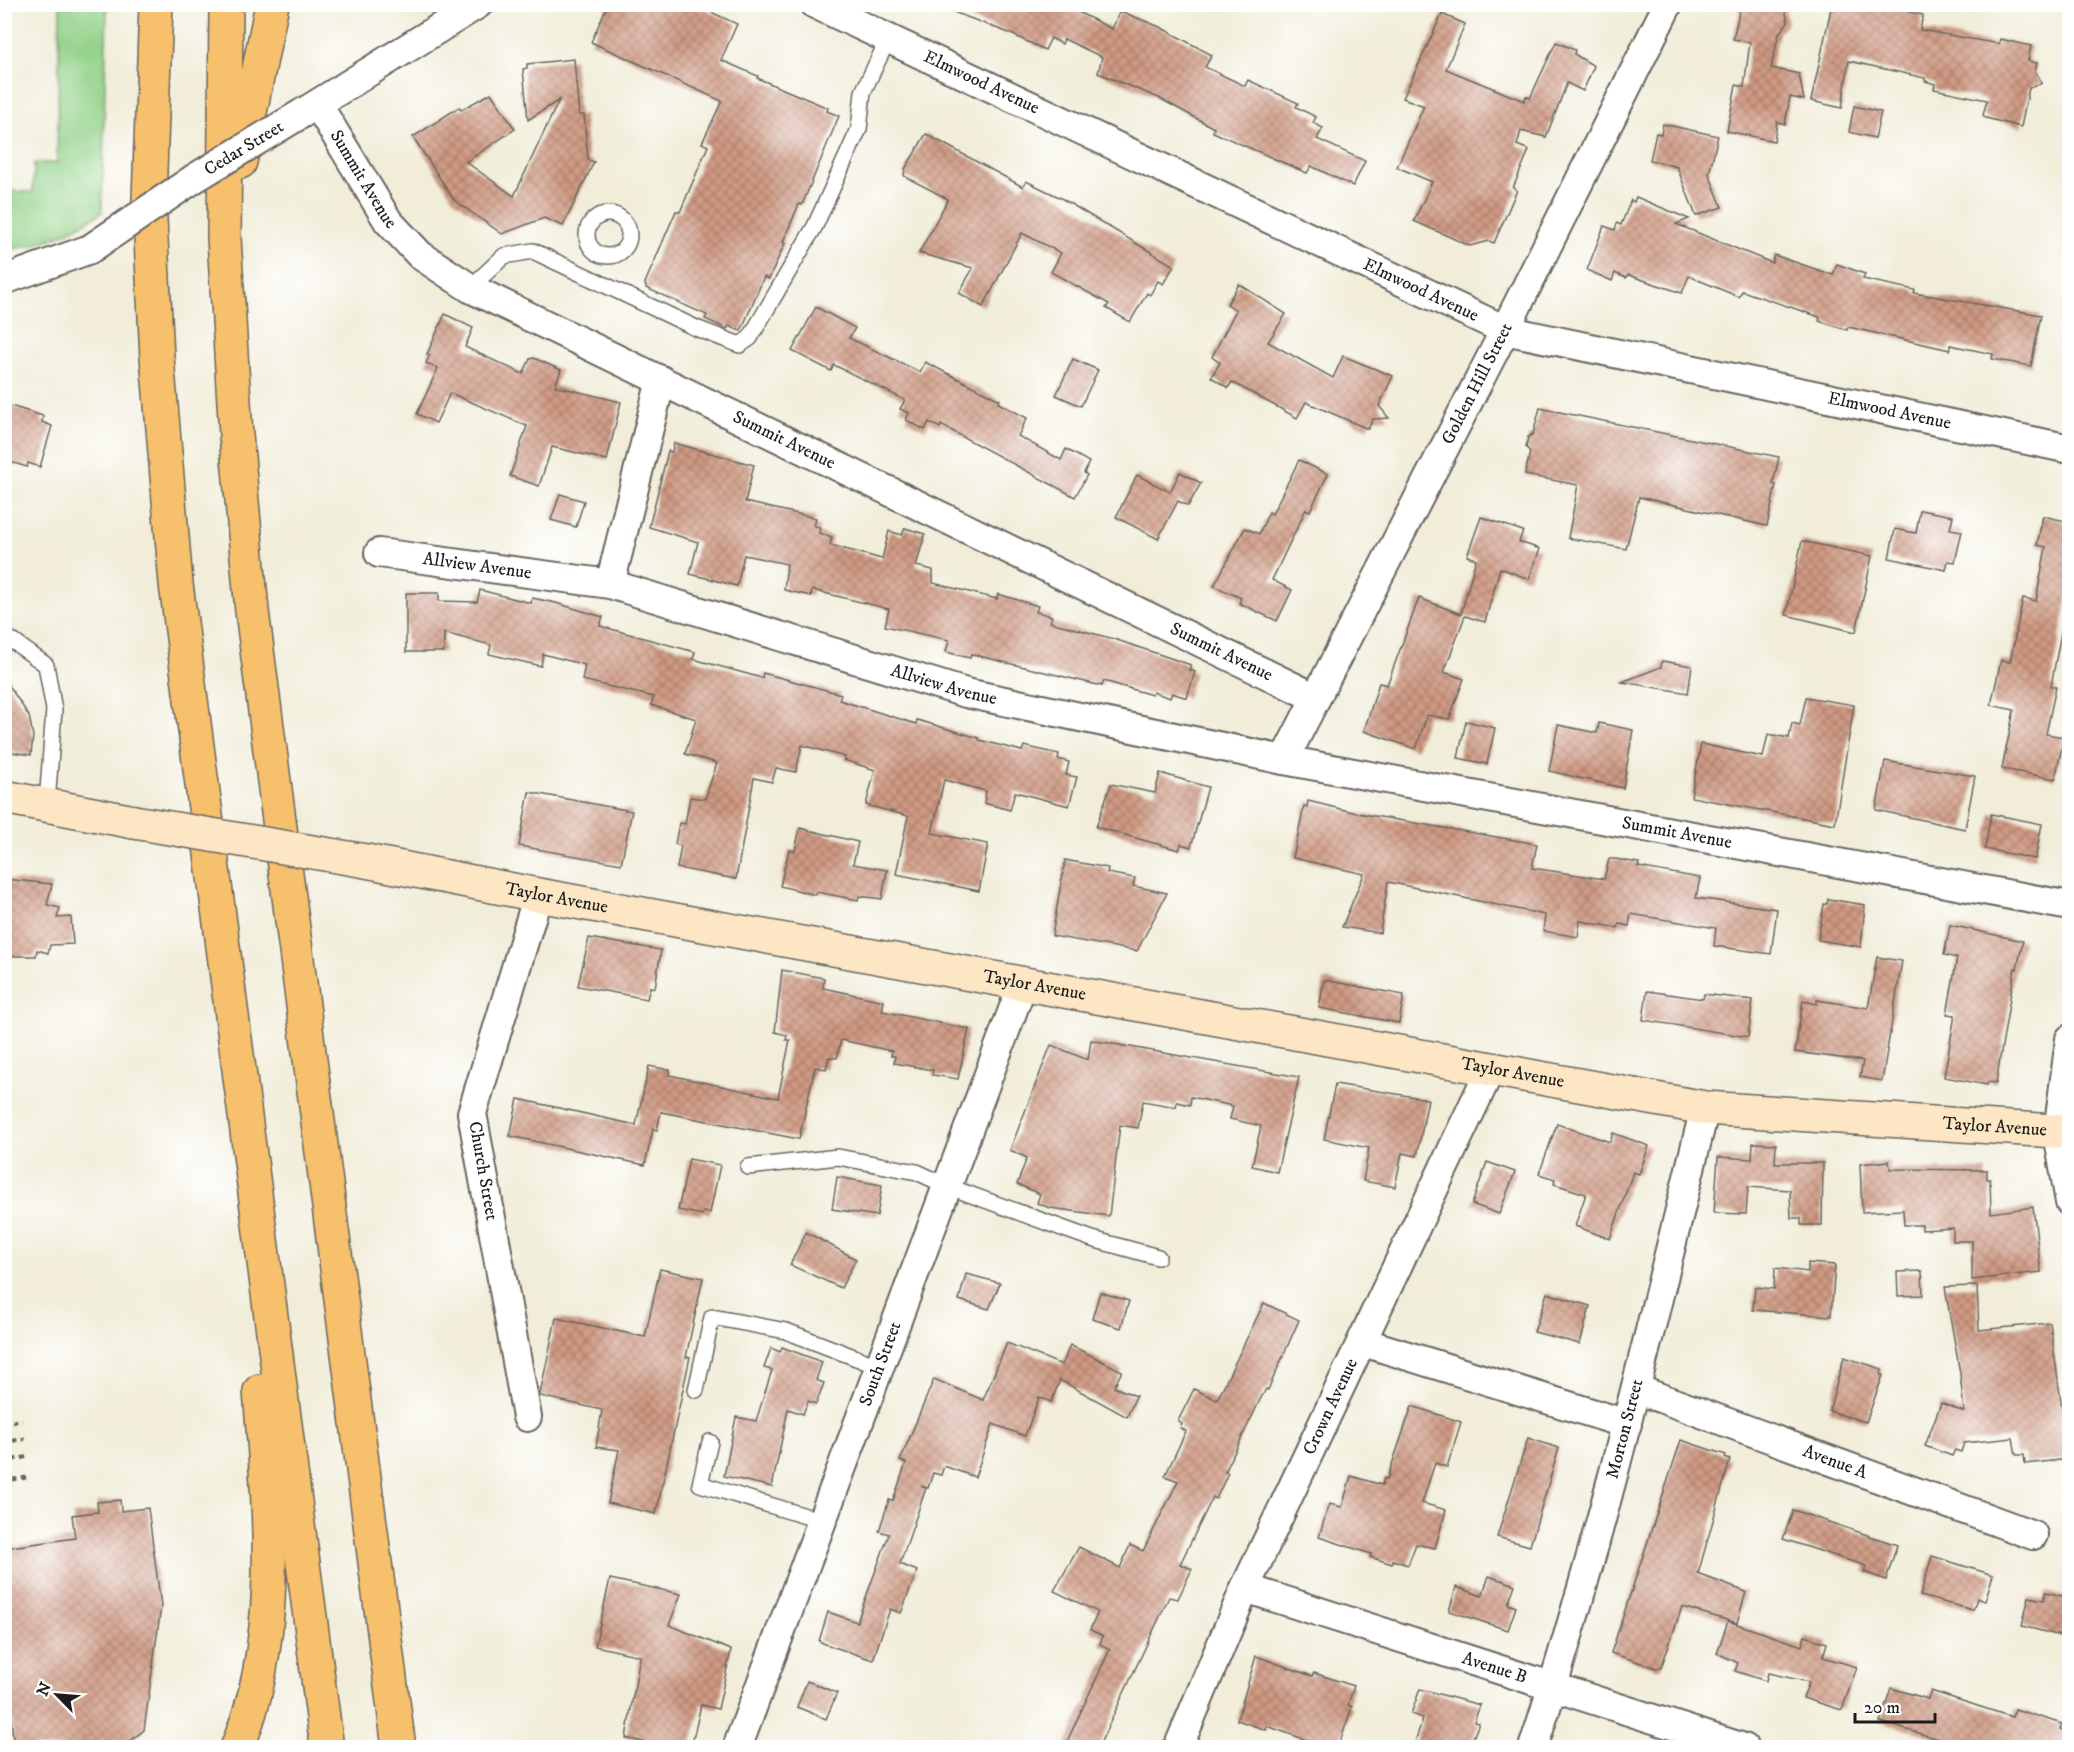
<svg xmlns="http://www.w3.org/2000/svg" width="2074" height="1752" font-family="'IM FELL DW Pica',serif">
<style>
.grass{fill:#93d188;stroke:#587652;stroke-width:1.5}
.building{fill:url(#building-cross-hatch)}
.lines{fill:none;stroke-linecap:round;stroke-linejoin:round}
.lane-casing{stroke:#67655e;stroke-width:18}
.street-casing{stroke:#67655e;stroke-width:32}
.secondary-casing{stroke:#67655e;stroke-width:36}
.highway-casing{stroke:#67655e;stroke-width:36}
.path{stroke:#67655e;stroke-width:4;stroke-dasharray:4.5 4.5;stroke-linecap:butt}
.lane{stroke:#fff;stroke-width:15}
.street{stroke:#fff;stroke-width:28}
.secondary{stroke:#fce6c4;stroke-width:33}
.highway{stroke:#f7c06c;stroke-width:33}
.street-bridge-casing{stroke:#67655e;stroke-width:32;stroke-linecap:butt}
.secondary-bridge-casing{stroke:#67655e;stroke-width:36;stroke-linecap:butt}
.street-bridge{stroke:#fff;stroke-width:28}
.secondary-bridge{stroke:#fce6c4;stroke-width:33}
.labels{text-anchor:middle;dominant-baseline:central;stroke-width:6;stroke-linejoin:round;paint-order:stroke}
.street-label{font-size:18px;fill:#1c1c1c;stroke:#fff}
</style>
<defs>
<pattern id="building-cross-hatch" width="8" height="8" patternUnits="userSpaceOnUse" patternTransform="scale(1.5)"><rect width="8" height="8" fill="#d09a83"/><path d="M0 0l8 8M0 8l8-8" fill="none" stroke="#a87d6a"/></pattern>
</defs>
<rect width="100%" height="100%" fill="#fff"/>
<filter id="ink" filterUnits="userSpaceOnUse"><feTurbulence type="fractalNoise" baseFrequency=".0167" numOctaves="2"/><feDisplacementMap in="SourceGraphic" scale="12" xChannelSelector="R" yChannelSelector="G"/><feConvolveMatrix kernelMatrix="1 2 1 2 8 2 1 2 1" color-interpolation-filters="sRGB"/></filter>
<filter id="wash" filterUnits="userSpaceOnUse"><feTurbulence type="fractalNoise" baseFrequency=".008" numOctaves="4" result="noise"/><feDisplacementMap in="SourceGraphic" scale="24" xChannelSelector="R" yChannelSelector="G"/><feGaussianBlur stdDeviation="1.35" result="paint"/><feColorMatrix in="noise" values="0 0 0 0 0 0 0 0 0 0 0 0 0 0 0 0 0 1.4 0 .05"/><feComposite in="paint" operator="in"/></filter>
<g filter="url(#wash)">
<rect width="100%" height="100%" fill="#f1edd9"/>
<path class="grass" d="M 60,5 L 107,5 L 102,212 C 71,232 42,246 5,250 L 5,191 L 33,192 L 34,163 L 57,163 Z"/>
<g id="blocks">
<g class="building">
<polygon points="608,4 694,4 737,24 721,60 758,76 757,78 828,108 827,111 839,116 802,205 799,204 783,242 785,243 769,279 764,277 741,331 729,326 727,329 705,319 707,315 646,288 645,283 676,211 680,212 708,146 702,143 722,101 591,42"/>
<polygon points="943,4 1062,4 1112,29 1120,11 1160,27 1212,55 1205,67 1245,86 1248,80 1298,103 1296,107 1316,117 1313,123 1323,128 1317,139 1365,161 1353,186 1311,166 1307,173 1213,132 1214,128 1159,98 1098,73 1102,57 1064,39 1062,44 1051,38 1045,50 1009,33 943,8"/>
<polygon points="1741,4 1784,4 1788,22 1779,33 1771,68 1799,74 1804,100 1790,97 1785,124 1777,122 1774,141 1727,131 1736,85 1744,87 1750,42 1733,39"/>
<polygon points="1832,4 1873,4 1923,15 1920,30 1999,44 2000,39 2031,46 2028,61 2037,63 2035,71 2042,83 2029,88 2021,127 1986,118 1983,115 1987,100 1934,89 1935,84 1925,81 1925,78 1849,61 1842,108 1811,101"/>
<polygon points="1442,14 1465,24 1446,69 1524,101 1526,96 1530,98 1556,42 1575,50 1574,54 1594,66 1583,91 1567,83 1546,137 1521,131 1517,145 1529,150 1513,188 1517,190 1494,243 1489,241 1470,246 1414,221 1432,182 1397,167 1424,106 1403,98"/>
<polygon points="574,59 579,115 584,115 588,160 594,162 563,226 544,218 502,234 454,200 413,137 459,107 461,110 491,93 515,129 466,162 514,196 559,100 528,120 523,69 527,68 527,64"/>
<polygon points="1854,106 1881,112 1875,138 1849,132"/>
<polygon points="1663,124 1718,136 1709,174 1722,207 1696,216 1677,167 1650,160 1656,133 1661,134"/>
<polygon points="926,134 1023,187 1026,181 1061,198 1174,266 1163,284 1158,281 1150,295 1147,293 1130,322 1106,308 1109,304 1051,272 1061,253 1022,233 983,307 959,293 973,268 919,253 948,199 904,176 905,169"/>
<polygon points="1636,197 1689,219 1676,224 1772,263 1774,255 1833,275 1837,264 1865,274 1863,279 1915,290 1914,293 2041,315 2031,366 1992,359 1993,354 1950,345 1950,350 1848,327 1847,330 1819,321 1820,317 1742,291 1739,297 1689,276 1682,293 1628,275 1626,278 1615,273 1612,281 1587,270 1604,226 1615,230 1617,223 1621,225 1631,200 1634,202"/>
<polygon points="1239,284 1286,314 1268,342 1333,378 1343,356 1393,376 1379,406 1389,418 1373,419 1368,429 1306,402 1297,418 1232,382 1228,388 1211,377 1220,363 1212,357 1236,310 1227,304"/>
<polygon points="816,307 855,328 849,338 920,372 925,362 1000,400 998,403 1027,418 1018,436 1061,460 1066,449 1089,462 1084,473 1087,475 1075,497 941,425 940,428 929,422 925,430 906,420 909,413 900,409 905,400 834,365 831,371 792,351"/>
<polygon points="445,314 473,328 465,347 523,374 530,359 534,358 561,370 555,386 621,402 607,460 552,447 539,486 510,476 527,426 450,393 436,423 417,414 438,368 426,363 430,355 427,354"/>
<polygon points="1073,359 1098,370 1081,406 1056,395"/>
<polygon points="4,404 43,416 42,422 52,426 40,467 28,463 27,467 4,460"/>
<polygon points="1540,408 1779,457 1773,484 1776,485 1767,526 1639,497 1626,549 1568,538 1578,485 1525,475 1530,452 1526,447 1528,437 1533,434"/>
<polygon points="674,443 754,465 745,502 816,518 814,526 820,527 819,533 832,537 830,545 882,559 889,531 902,535 905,528 925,534 916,566 933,570 933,583 997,599 998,594 1038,606 1036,612 1052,616 1050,622 1114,639 1191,665 1189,670 1195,672 1187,698 1172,693 1170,698 1153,692 1152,695 1104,681 1102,686 971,654 970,658 946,652 949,640 885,626 889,609 812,590 811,596 784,590 787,564 744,555 737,586 690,574 698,542 649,527 668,451 672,452"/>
<polygon points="1299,460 1328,474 1310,511 1306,509 1272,580 1292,590 1277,621 1239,603 1241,598 1214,586 1245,528 1259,534 1269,512 1272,514"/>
<polygon points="1180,472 1201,483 1188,506 1178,501 1158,539 1116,517 1137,475 1170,492"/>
<polygon points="560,494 584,501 576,527 551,520"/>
<polygon points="1920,510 1953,516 1950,529 1962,531 1955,562 1948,561 1946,570 1889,558 1895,529 1916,533"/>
<polygon points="2043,516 2070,522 2070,585 2051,686 2056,687 2046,734 2064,737 2055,779 2002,769 2014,710 1991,705 2001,660 2010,662 2023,598 2036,601 2046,547 2037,545"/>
<polygon points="1481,517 1523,531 1519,542 1540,549 1529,579 1500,568 1485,622 1465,616 1444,672 1464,679 1449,719 1427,715 1416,749 1364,731 1379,683 1387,685 1419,598 1461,614 1476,559 1467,556"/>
<polygon points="1802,541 1872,556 1856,632 1786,615"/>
<polygon points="480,590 531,603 532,598 556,603 603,617 600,626 695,652 693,659 762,678 763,673 841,694 839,700 916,724 917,720 979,738 979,740 1022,751 1024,746 1059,754 1058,759 1069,762 1066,775 1077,777 1069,806 1015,792 1010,810 984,803 986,791 944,780 932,833 988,844 979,891 896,874 908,816 866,805 875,770 844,760 845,757 802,745 796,772 776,768 772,782 754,778 736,879 677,868 681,846 675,844 679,823 685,824 690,797 705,799 717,763 685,754 696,719 651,705 654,697 582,680 585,665 543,654 541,666 489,654 491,645 444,633 444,652 406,652 406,593 439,593 439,601 477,602"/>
<polygon points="1662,661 1692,666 1688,693 1622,682 1661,667"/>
<polygon points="4,678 29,716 33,736 31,755 4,751"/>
<polygon points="1806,697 1854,705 1835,824 1691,797 1701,744 1763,757 1768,734 1789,738 1792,723 1800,725"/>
<polygon points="1466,721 1495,728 1487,764 1458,758"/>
<polygon points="1599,723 1633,730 1623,788 1549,771 1558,725 1597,733"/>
<polygon points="1885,761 1975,776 1965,829 1876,810"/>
<polygon points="1160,773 1208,787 1191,847 1181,844 1179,850 1096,827 1111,784 1155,793"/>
<polygon points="529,792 632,811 621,864 519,846"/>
<polygon points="1308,801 1357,813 1537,844 1532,868 1604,879 1609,859 1615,859 1639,863 1638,867 1700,878 1696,898 1777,909 1771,954 1714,946 1716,928 1631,914 1629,926 1619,924 1618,928 1580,921 1578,937 1543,931 1545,915 1388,882 1380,933 1342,927 1364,874 1293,858 1304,806 1307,807"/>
<polygon points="1991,814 2042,824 2035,859 1985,849"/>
<polygon points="800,828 858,842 853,864 887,870 882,899 859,896 858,900 817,892 816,895 780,886 789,850 795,851"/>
<polygon points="1065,860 1108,868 1107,873 1135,878 1133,886 1167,893 1137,951 1052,936"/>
<polygon points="4,879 52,884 47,905 60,908 57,918 71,917 73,944 50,945 48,953 37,950 36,956 4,956"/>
<polygon points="1828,899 1865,905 1861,947 1818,940 1824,904 1827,904"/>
<polygon points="1950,925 2023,941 2017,969 2015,968 1996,1083 1988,1082 1987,1085 1944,1077 1955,1015 1947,1014 1957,958 1944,955"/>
<polygon points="589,938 661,950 655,988 650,987 647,999 578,986"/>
<polygon points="1877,957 1902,961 1882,1081 1860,1077 1863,1061 1795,1052 1803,1001 1817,1004 1817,1000 1868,1008"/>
<polygon points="782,970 824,978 823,988 884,1001 882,1011 969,1029 958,1079 932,1075 933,1070 894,1063 895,1056 891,1056 892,1051 841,1040 837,1058 829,1057 826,1069 815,1067 799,1139 661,1112 657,1130 653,1129 645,1165 510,1136 518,1099 636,1125 649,1066 670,1070 669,1075 778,1098 790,1040 786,1040 787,1035 775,1032"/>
<polygon points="1324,980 1404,995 1399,1023 1319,1008"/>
<polygon points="1647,991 1703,999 1704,994 1753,1000 1748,1037 1643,1020"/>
<polygon points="1091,1040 1299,1077 1277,1172 1252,1166 1261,1126 1230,1119 1233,1106 1191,1097 1190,1105 1177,1102 1176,1107 1143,1101 1138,1128 1120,1125 1109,1216 1050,1208 1037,1203 1040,1194 1017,1184 1027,1158 1010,1150 1051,1045 1088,1060"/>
<polygon points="1335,1084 1428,1099 1417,1156 1402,1153 1395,1187 1363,1181 1369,1148 1324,1139"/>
<polygon points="1557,1124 1610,1142 1613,1133 1649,1146 1639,1174 1633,1172 1610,1239 1575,1226 1586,1194 1554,1184 1555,1179 1539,1174"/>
<polygon points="1753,1143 1776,1144 1775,1163 1823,1163 1822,1225 1801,1225 1801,1218 1791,1218 1790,1190 1748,1187 1746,1214 1714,1213 1718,1157 1752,1159"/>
<polygon points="689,1159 720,1165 710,1213 703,1212 702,1215 678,1210"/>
<polygon points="1889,1161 1890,1169 1987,1170 1987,1179 1990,1179 1991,1213 2033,1207 2041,1272 1972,1280 1972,1241 1953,1241 1953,1228 1922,1230 1922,1225 1904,1225 1903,1210 1862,1212 1860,1164"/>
<polygon points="1487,1162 1515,1172 1499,1214 1472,1204"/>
<polygon points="837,1177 882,1185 877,1216 832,1209"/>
<polygon points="806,1232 856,1259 841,1288 790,1265"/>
<polygon points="1808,1263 1835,1265 1831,1316 1753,1310 1755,1287 1774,1289 1775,1268 1808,1272"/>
<polygon points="660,1269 703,1278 686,1357 690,1357 656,1514 608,1503 619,1450 596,1447 602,1410 540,1396 540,1394 556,1318 645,1337"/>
<polygon points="1922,1271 1923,1295 1898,1296 1897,1272"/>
<polygon points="966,1274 1000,1283 989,1309 959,1300"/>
<polygon points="1977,1286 1979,1330 2050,1323 2069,1459 2025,1464 2024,1455 2016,1455 2013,1438 1964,1443 1961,1452 1955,1450 1952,1456 1925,1446 1941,1403 1964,1412 1960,1373 1945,1287"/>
<polygon points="1100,1292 1129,1301 1121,1328 1092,1319"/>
<polygon points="1547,1293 1590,1306 1580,1344 1534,1332"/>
<polygon points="1264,1303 1299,1320 1268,1390 1266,1389 1260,1400 1225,1472 1228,1473 1216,1499 1213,1497 1180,1564 1192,1569 1178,1599 1169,1597 1098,1748 1064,1748 1110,1649 1100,1644 1103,1636 1090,1630 1098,1612 1054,1591 1079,1547 1120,1568 1130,1545 1143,1551 1178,1481 1165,1476 1186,1431 1180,1428 1182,1424 1178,1421 1194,1389 1217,1400"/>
<polygon points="1007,1343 1062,1365 1070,1345 1122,1371 1114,1387 1136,1396 1127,1417 1060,1380 1051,1402 1039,1397 1025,1436 993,1424 975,1477 944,1466 941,1475 933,1473 928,1488 921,1486 926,1488 900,1564 917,1571 901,1613 890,1609 873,1660 825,1644 819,1641 828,1612 857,1622 889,1534 879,1531 889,1500 893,1501 906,1463 900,1461 934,1379 983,1400"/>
<polygon points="782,1347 822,1362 816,1380 824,1383 816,1404 808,1401 803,1414 788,1409 772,1487 724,1476 736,1417 756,1421 772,1370 764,1368 771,1348 780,1352"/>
<polygon points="1844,1357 1882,1369 1881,1375 1883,1375 1866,1422 1829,1411"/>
<polygon points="1412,1406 1461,1422 1447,1467 1435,1463 1422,1503 1446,1510 1435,1548 1416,1544 1408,1565 1393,1560 1392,1564 1370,1557 1371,1554 1319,1537 1329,1504 1342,1507 1351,1476 1382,1485 1384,1478 1387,1479"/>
<polygon points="1528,1438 1559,1448 1530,1546 1497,1537"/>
<polygon points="1681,1440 1726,1455 1725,1458 1730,1460 1698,1574 1746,1592 1737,1623 1682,1607 1661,1668 1656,1668 1611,1653"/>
<polygon points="120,1500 121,1511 148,1508 161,1606 144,1730 122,1748 14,1748 4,1648 4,1548 75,1538 72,1515 98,1512 97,1502"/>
<polygon points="1793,1510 1897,1545 1886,1580 1864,1572 1866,1566 1783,1539"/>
<polygon points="1932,1556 1993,1575 1985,1601 1977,1598 1973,1610 1920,1596"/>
<polygon points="1489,1576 1515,1585 1508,1604 1516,1607 1508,1630 1449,1611 1456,1587 1482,1596"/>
<polygon points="610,1579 681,1594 669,1625 731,1650 718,1709 701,1705 691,1748 667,1748 626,1738 640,1656 595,1646"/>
<polygon points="2046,1592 2070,1598 2061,1636 2022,1626 2029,1597 2044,1600"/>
<polygon points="1728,1621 1802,1646 1805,1636 1827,1643 1823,1657 1857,1667 1842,1710 1803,1698 1809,1682 1768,1673 1766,1681 1735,1671 1738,1663 1717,1653"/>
<polygon points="1256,1656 1312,1676 1314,1673 1354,1686 1348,1705 1352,1707 1338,1748 1310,1748 1312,1742 1267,1726 1266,1730 1237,1720"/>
<polygon points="807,1681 837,1693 826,1719 797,1707"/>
<polygon points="1891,1688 1928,1699 1931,1691 2012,1717 2015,1709 2062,1724 2060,1729 2070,1732 2070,1748 1970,1748 1880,1722"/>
<polygon points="1420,1689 1480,1705 1474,1722 1479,1723 1469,1748 1413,1748 1423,1718 1411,1714"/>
</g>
</g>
</g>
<g filter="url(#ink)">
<use href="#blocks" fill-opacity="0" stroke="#67655e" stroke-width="1.5"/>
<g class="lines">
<g class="lane-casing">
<g id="lane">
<circle cx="608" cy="235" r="21"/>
<polyline points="470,288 504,256 533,251 696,328 740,345 750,338 815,226 859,129 863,92 888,39"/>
<polyline points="4,639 10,639 46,665 54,710 47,804"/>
<polyline points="748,1167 838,1157 917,1172 947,1186 1092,1239 1158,1257"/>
<polyline points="696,1390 712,1317 786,1331 880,1367"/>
<polyline points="710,1442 700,1484 822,1521"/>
</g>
</g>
<g class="street-casing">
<g id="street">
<path id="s1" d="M 815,4 L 1505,330 L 2070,449"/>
<path id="s2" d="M 318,105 L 388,221 L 420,255 L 470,288 L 1316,698"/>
<polyline points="301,114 478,4"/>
<polyline points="4,280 90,249"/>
<path id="s3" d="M 379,553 L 610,584 L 966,693 L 1284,760 L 2070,906"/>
<polyline points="610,584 661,380"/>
<path id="s4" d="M 1284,760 L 1505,330 L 1668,4"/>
<polyline points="2070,1039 2058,1133 2070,1202"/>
<polyline points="1363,1342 1627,1424"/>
<path id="s5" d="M 1636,1389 L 2033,1535"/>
<polyline points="527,1417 472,1113 538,895"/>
<path id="s6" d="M 1245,1588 L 1744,1748"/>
<path id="s7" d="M 737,1748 L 1023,983"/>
<path id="s8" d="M 1178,1748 L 1245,1588 L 1490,1070"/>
<path id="s9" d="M 1533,1748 C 1602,1538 1652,1322 1705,1108"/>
</g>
</g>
<g class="secondary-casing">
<g id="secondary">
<polyline points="4,797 134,822"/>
<path id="s10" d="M 366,861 L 538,895 L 1705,1108 L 2070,1132"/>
</g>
</g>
<g class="highway-casing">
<g id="highway">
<polyline points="156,4 149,199 157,357 176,584 327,1748"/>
<polyline points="226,4 224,238 236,435 252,611 399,1748"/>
<polyline points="240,162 272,4"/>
<path d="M 237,1748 C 283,1641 269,1504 260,1391"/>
</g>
</g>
<g class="path">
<polyline points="4,1423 22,1420"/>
<polyline points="4,1442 25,1439"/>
<polyline points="4,1461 27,1457"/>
<polyline points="4,1481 29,1477"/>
</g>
<use href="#lane" class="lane"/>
<use href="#street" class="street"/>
<use href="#secondary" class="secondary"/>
<use href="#highway" class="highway"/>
<g class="street-bridge-casing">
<g id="street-bridge">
<path id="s11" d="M 90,249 L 195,178 L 301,114"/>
</g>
</g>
<g class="secondary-bridge-casing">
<polyline id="secondary-bridge" points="134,822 366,861"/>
</g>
<use href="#street-bridge" class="street-bridge"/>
<use href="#secondary-bridge" class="secondary-bridge"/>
</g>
</g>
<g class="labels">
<g class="street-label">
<text stroke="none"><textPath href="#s1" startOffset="184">Elmwood Avenue</textPath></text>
<text stroke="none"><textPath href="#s11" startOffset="184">Cedar Street</textPath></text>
<text stroke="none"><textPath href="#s2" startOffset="87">Summit Avenue</textPath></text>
<text stroke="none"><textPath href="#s1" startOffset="670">Elmwood Avenue</textPath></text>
<text stroke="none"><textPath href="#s4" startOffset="423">Golden Hill Street</textPath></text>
<text stroke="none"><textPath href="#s1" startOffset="1156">Elmwood Avenue</textPath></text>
<text stroke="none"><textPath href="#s2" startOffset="591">Summit Avenue</textPath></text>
<text stroke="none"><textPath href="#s3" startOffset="99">Allview Avenue</textPath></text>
<text stroke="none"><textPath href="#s2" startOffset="1077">Summit Avenue</textPath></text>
<text stroke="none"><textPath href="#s3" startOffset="582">Allview Avenue</textPath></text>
<text stroke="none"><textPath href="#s3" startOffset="1330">Summit Avenue</textPath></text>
<text stroke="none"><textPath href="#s10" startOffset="194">Taylor Avenue</textPath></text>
<text stroke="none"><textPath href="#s10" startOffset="680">Taylor Avenue</textPath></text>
<text stroke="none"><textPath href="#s10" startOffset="1166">Taylor Avenue</textPath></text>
<text stroke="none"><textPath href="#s10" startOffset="1652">Taylor Avenue</textPath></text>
<text transform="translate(483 1171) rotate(80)">Church Street</text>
<text stroke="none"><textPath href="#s7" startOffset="410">South Street</textPath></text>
<text stroke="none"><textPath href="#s8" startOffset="374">Crown Avenue</textPath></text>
<text stroke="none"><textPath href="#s9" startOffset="332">Morton Street</textPath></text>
<text stroke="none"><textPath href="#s5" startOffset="212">Avenue A</textPath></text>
<text stroke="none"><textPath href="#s6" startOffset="262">Avenue B</textPath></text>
</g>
</g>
<rect width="2074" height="1752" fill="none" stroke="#fff" stroke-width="24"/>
<g transform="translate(57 1695) rotate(295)" stroke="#ffffff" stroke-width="4.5" paint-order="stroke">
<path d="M0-4.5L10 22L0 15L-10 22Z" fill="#1c1c1c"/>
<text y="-9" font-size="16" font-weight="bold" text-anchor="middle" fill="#1c1c1c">N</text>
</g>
<path d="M1855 1713v9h80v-9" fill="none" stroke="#1c1c1c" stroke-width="3"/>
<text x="1864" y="1713" font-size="18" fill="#1c1c1c" stroke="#ffffff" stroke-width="4.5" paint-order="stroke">20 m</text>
</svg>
